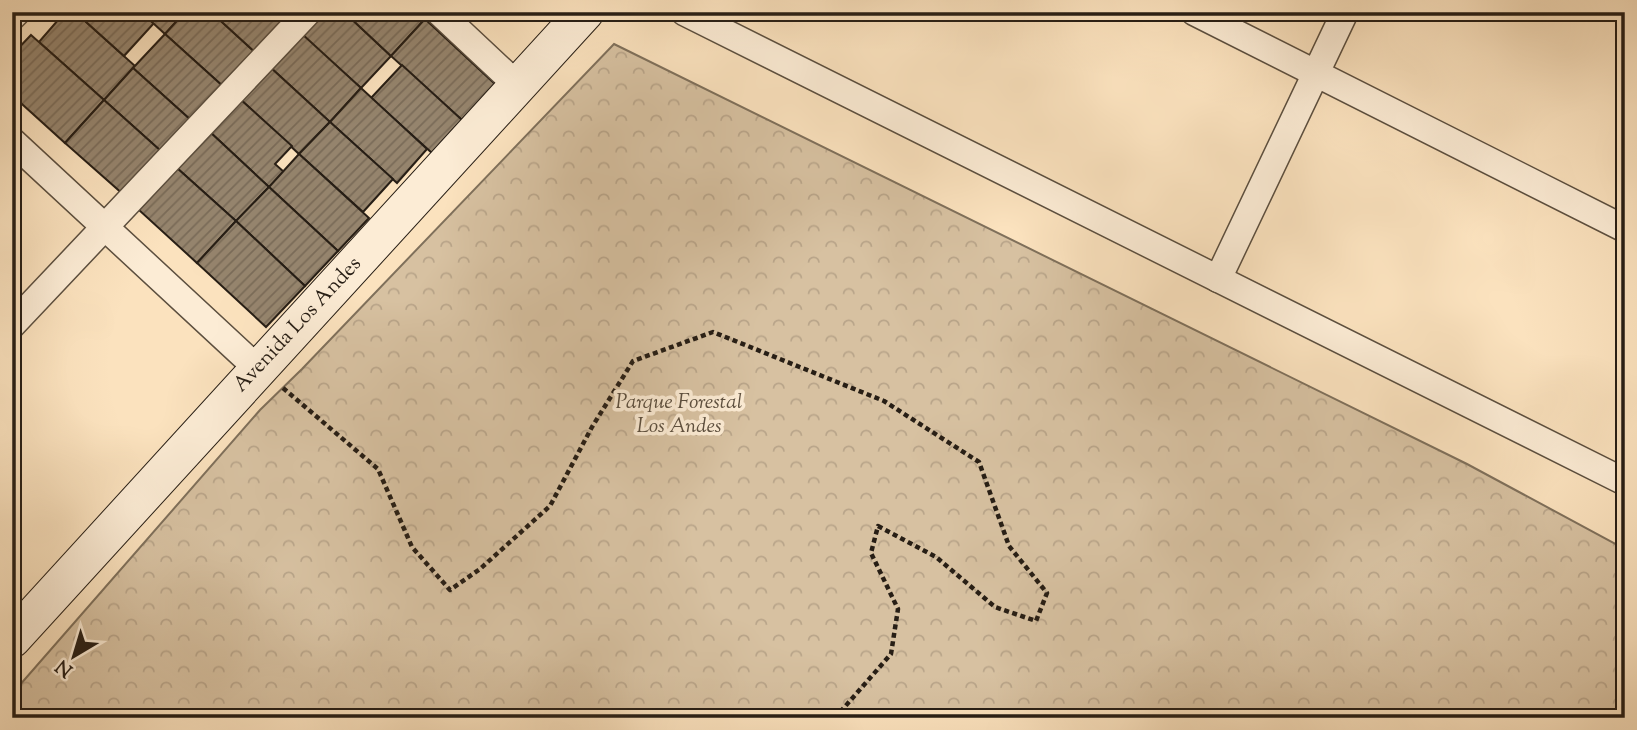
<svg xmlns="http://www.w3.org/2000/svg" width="1637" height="730" font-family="'Sorts Mill Goudy',serif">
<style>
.forest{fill:url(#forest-crowns);stroke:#7f705b;stroke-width:2}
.building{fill:url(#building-hatch);stroke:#271e15;stroke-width:2}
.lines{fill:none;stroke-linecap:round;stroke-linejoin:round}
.street-casing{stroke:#5c4f3f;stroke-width:29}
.secondary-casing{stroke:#271e15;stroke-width:39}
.path{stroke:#271e15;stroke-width:4.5;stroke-dasharray:5 3.5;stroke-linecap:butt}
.street{stroke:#fcecd5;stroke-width:26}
.secondary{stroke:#fcecd5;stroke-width:37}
.labels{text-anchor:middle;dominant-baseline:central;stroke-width:7;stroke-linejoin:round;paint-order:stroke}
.street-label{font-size:21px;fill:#271e15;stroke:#fcecd5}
.park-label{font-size:21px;font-style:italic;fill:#5c4f3f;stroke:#fcecd5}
</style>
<defs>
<pattern id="forest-crowns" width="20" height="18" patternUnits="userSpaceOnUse" patternTransform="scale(1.75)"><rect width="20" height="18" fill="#d7c1a1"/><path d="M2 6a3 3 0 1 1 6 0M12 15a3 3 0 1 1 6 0" fill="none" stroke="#b9a58a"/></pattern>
<pattern id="building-hatch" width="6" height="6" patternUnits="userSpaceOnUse" patternTransform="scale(1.75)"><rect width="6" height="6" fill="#95846d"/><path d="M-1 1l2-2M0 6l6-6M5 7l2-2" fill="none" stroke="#7a6b58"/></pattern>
</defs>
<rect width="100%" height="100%" fill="#fbe2be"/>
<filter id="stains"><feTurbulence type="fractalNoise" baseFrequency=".00286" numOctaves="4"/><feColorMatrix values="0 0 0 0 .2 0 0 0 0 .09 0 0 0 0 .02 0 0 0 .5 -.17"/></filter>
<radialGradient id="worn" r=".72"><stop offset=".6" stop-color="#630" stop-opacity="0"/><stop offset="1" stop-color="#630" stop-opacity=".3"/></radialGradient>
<polygon class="forest" points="614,44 1467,464 1625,549 1625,718 12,718 12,694 260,410 302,369"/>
<g class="building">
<polygon points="65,12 75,12 135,66 104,100 39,42"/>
<polygon points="75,12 141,12 154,23 124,56"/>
<polygon points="141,12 185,12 165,34"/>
<polygon points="185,12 211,12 257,54 226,89 165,34"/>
<polygon points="211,12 278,12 286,20 257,54"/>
<polygon points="325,12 344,12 391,56 361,88 303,36"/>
<polygon points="344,12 418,12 425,19 391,56"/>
<polygon points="425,19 495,84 462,120 391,56"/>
<polygon points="301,33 361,88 330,122 270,67"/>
<polygon points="165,34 226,89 193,122 133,68"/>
<polygon points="31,35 104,100 65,143 12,95 12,55"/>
<polygon points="402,65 462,120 432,153 371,98"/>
<polygon points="270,67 330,122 299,154 240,99"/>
<polygon points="133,68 193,122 162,152 104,100"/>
<polygon points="361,88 427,149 397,183 330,122"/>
<polygon points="240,99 292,146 275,164 284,172 269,187 210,132"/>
<polygon points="104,100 162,152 124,195 65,143"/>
<polygon points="330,122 393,179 363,212 299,154"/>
<polygon points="210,132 269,187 236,221 177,168"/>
<polygon points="299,154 369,218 338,251 269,187"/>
<polygon points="177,168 236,221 197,263 139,210"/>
<polygon points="269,187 338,251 305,286 236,221"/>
<polygon points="236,221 305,286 266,327 197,263"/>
</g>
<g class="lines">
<g class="street-casing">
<g id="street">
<polyline points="439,12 518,86"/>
<polyline points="684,12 1625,482"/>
<polyline points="1194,12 1625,229"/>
<polyline points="12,17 17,12"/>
<polyline points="12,141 258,369"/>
<polyline points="1218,279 1345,12"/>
<polyline points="12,325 308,12"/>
</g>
</g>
<g class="secondary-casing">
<polyline id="secondary" points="12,639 585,12"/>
</g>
<polyline class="path" points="283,388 378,469 412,547 450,590 480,569 550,506 592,427 633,361 713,332 884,401 979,462 1009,546 1047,593 1036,621 995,607 936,557 878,526 871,553 898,609 891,654 835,718"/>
<use href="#street" class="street"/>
<use href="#secondary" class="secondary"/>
</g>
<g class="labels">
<g class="street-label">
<text transform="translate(298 325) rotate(-47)">Avenida Los Andes</text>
</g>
<g class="park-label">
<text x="679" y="403">Parque Forestal<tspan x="679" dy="24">Los Andes</tspan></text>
</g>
</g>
<rect width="1637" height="730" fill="none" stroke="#fbe2be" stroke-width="42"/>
<rect x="14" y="14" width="1609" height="702" fill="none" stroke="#271e15" stroke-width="3.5"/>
<rect x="21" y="21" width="1595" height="688" fill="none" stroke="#271e15" stroke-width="2"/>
<g transform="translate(74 656) rotate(218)" stroke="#fcecd5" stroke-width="5" paint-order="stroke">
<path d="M0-5L12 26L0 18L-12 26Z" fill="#271e15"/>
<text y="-10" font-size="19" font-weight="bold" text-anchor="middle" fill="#271e15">N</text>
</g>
<rect width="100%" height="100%" filter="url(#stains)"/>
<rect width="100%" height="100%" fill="url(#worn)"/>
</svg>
